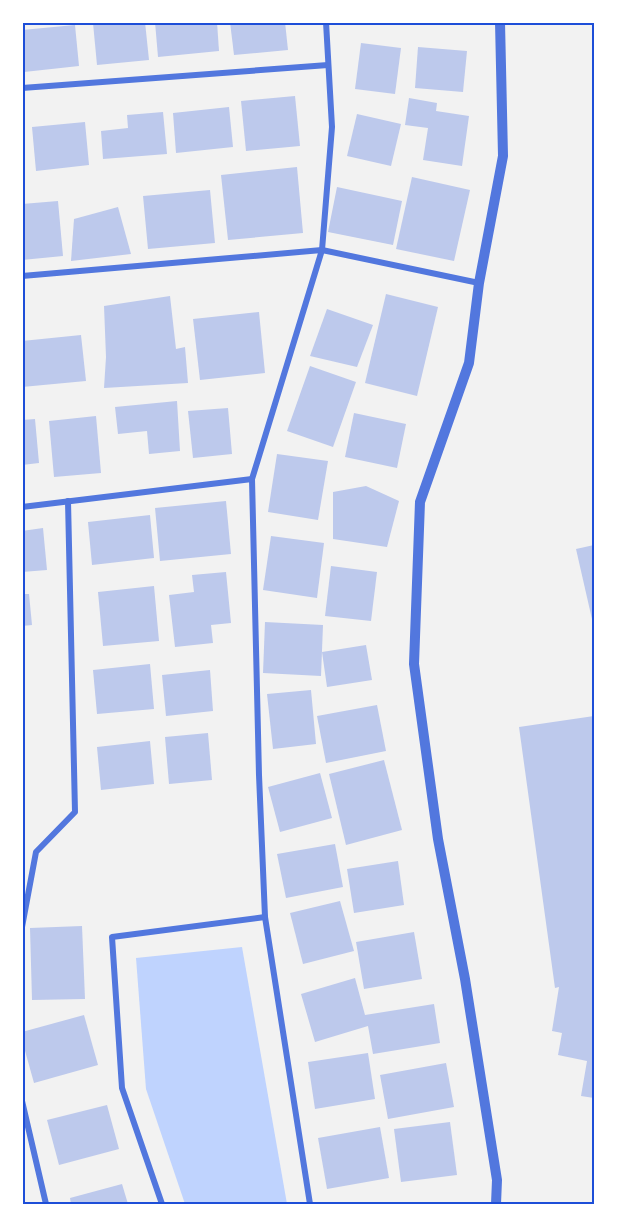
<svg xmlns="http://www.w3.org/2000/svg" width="617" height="1227" font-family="Commissioner,sans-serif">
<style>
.water{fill:#bfd3fe}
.building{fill:#bdc9ec}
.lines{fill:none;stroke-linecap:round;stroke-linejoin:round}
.minor{stroke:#5277de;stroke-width:6}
.tertiary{stroke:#5277de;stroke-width:10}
.neatline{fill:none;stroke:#1d4ed8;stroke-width:2}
</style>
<rect width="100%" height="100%" fill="#f2f2f2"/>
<polygon class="water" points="242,947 287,1204 185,1204 146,1089 136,958"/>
<g class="building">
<polygon points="145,22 149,60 97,65 93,23"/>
<polygon points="155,22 217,22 219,51 158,57"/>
<polygon points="230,22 285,22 288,50 234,55"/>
<polygon points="75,25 79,66 24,72 22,30"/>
<polygon points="361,43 401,48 395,94 355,89"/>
<polygon points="418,47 467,51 463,92 415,88"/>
<polygon points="295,96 300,146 246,151 241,101"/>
<polygon points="409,98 437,103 436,111 469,116 462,166 423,160 428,128 405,125"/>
<polygon points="229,107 233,147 176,153 173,113"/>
<polygon points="163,112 167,154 103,159 101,131 128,128 127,115"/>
<polygon points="357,114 401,124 391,166 347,156"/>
<polygon points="85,122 89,165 36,171 32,127"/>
<polygon points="297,167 303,233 228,240 221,175"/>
<polygon points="412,177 470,190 454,261 396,249"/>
<polygon points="337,187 402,201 393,245 328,232"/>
<polygon points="210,190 215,243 148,249 143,196"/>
<polygon points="58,201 63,256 22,260 22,204"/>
<polygon points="118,207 131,254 71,261 74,219"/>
<polygon points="386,294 438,307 417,396 365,383"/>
<polygon points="170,296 176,349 185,347 188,383 104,388 106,357 104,306"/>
<polygon points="327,309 373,325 357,367 310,356"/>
<polygon points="259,312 265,373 200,380 193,319"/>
<polygon points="81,335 86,381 22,387 22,341"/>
<polygon points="310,366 356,382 333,447 287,431"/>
<polygon points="177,401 180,451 149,454 147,431 118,434 115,407"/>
<polygon points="228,408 232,454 193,458 188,411"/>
<polygon points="354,413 406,424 397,468 345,457"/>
<polygon points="96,416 101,473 54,477 49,421"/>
<polygon points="35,419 39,463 22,465 22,420"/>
<polygon points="277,454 328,461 318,520 268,512"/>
<polygon points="366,486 399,501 387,547 333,539 333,492"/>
<polygon points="226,501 231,554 160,561 155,508"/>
<polygon points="150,515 154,558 92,565 88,522"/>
<polygon points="43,528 47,570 22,572 22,531"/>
<polygon points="271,536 324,543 317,598 263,590"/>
<polygon points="594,545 594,628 576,549"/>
<polygon points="331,566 377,572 371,621 325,616"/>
<polygon points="226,572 231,623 211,625 213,643 175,647 169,595 194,592 192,575"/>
<polygon points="154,586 159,641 103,646 98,592"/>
<polygon points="22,594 29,594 32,625 22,626"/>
<polygon points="265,622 323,625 321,676 263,673"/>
<polygon points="366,645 372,680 327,687 322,652"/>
<polygon points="150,664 154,709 97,714 93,670"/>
<polygon points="210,670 213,711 166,716 162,675"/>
<polygon points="311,690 316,744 273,749 267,694"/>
<polygon points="377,705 386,751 326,763 317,716"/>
<polygon points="594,716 594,1098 581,1096 587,1061 558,1055 562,1033 552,1031 559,987 555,988 519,727"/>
<polygon points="208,733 212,780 169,784 165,737"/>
<polygon points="150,741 154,784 101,790 97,747"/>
<polygon points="384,760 402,830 346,845 329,774"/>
<polygon points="320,773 332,818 280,832 268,787"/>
<polygon points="335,844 343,887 286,898 277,854"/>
<polygon points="398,861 404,905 354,913 347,869"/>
<polygon points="340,901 354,951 303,964 290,913"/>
<polygon points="82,926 85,999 32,1000 30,928"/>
<polygon points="414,932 422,979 364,989 356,942"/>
<polygon points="355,978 365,1015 434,1004 440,1043 373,1054 368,1026 315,1042 301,994"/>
<polygon points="84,1015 98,1065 34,1083 22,1040 22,1032"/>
<polygon points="368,1053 375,1099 315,1109 308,1062"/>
<polygon points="446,1063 454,1107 388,1119 380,1075"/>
<polygon points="107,1105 119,1149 59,1165 47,1120"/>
<polygon points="450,1122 457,1175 401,1182 394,1129"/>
<polygon points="380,1127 389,1178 327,1189 318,1138"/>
<polygon points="122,1184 128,1204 71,1204 70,1198"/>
</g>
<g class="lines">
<g class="minor">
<polyline points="22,88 328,65"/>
<polyline points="22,276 322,250 479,283"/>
<polyline points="252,479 259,775 265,917 310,1204"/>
<polyline points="22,507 252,479 322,250 332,127 326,22"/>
<polyline points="22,927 36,852 75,812 68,501"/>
<polyline points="22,1101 46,1204"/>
<polyline points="162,1204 122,1088 112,937 265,917"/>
</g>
<polyline class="tertiary" points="496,1204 497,1180 465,979 438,839 414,664 420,502 469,363 479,283 503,156 500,22"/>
</g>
<rect width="617" height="1227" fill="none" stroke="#ffffff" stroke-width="48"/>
<rect x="24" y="24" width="569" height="1179" class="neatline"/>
</svg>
